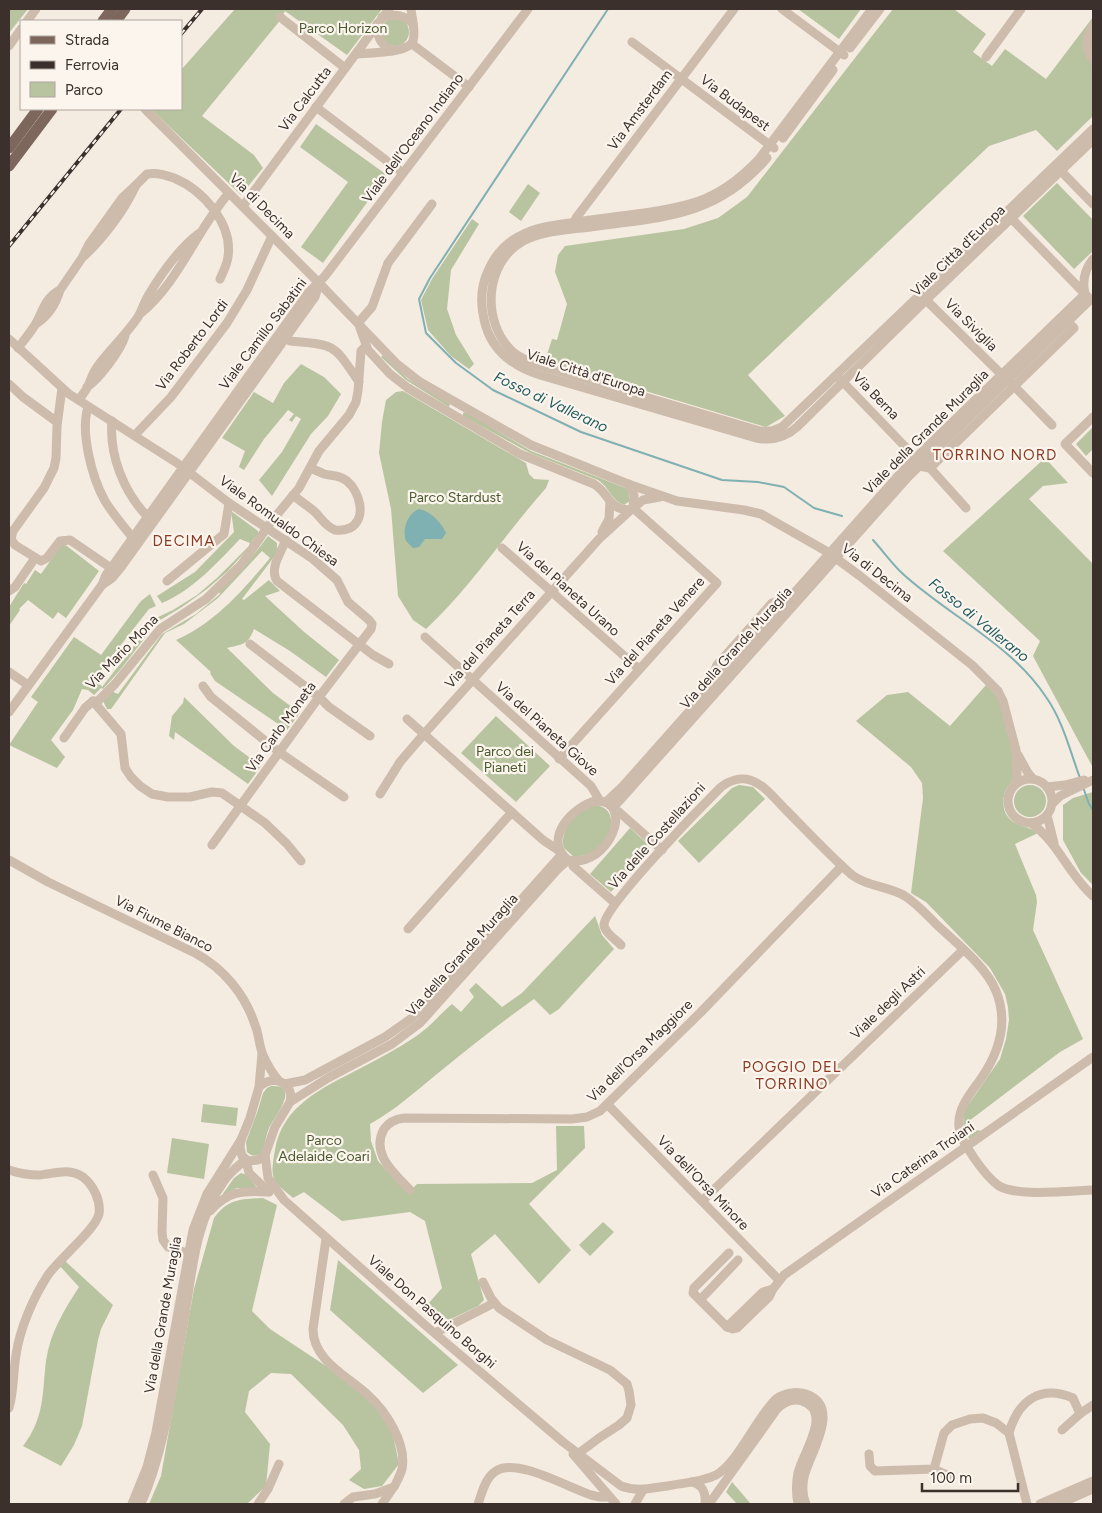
<svg xmlns="http://www.w3.org/2000/svg" width="1102" height="1513" font-family="Figtree,sans-serif">
<style>
.green{fill:#b8c4a0}
.water{fill:#7fb0b2}
.lines{fill:none;stroke-linecap:round;stroke-linejoin:round}
.stream{stroke:#7fb0b2;stroke-width:2}
.minor{stroke:#cdbbac;stroke-width:9}
.major{stroke:#7d675c;stroke-width:11}
.rail-casing{stroke:#3b302b;stroke-width:4}
.rail{stroke:#fbf5ee;stroke-width:2;stroke-dasharray:5.5;stroke-linecap:butt}
.labels{text-anchor:middle;dominant-baseline:central;stroke-width:4.5;stroke-linejoin:round;paint-order:stroke}
.park-label{font-size:14px;fill:#4a5a2e;stroke:#fbf5ee}
.street-label{font-size:14px;fill:#3b302b;stroke:#fbf5ee}
.water-label{font-size:15px;font-style:italic;fill:#1f5a5e;stroke:#fbf5ee}
.neighbourhood-label{font-size:15px;letter-spacing:1px;fill:#8c3b22;stroke:#fbf5ee}
</style>
<rect width="100%" height="100%" fill="#f4ebe1"/>
<g class="green">
<polygon points="9,9 28,9 9,33"/>
<polygon points="235,9 382,9 347,55 285,11 278,23 202,116 254,155 263,168 241,195 151,109 181,109 181,70"/>
<polygon points="798,9 861,9 839,39"/>
<polygon points="893,9 954,9 986,34 973,52 992,66 1005,49 1046,79 1093,17 1093,116 1057,151 1036,130 989,146 748,375 785,416 766,427 545,361 552,339 557,340 567,304 555,272 558,255 565,246 684,229 718,218 747,197"/>
<circle cx="395" cy="32" r="14"/>
<polygon points="316,124 387,175 323,263 301,247 348,182 300,147"/>
<polygon points="1057,183 1093,220 1093,251 1074,269 1023,216"/>
<polygon points="528,184 540,193 521,221 509,212"/>
<polygon points="472,219 479,224 451,270 447,309 456,335 474,364 469,369 451,356 428,330 421,300 432,279"/>
<polygon points="383,355 408,379 450,404 449,407 406,380 381,357"/>
<polygon points="301,364 324,377 341,394 328,416 311,434 272,496 259,480 282,452 301,419 296,416 292,422 289,420 294,414 288,410 264,439 244,470 239,467 245,451 222,438 254,392 273,403 284,383"/>
<path d="M 403,391 L 526,463 L 529,474 L 534,479 L 549,480 L 546,488 C 505,534 471,587 426,629 L 413,620 L 398,596 L 391,509 L 379,453 L 382,422 L 386,400 L 396,392 Z"/>
<path d="M 466,412 L 531,451 L 628,489 L 630,501 L 624,505 C 612,501 609,487 598,480 L 530,453 L 463,416 L 463,413 Z"/>
<polygon points="1093,427 1093,449 1086,456 1076,444"/>
<polygon points="1045,458 1068,483 1043,486 1029,499 1093,564 1092,766 1033,656 1040,641 943,551"/>
<path d="M 231,511 L 258,531 L 258,534 L 252,541 L 254,542 L 228,571 L 207,589 L 182,607 L 157,622 L 121,669 L 103,689 L 101,688 L 94,695 L 88,690 L 82,689 L 73,710 L 51,740 L 65,757 L 57,768 L 9,745 L 38,702 L 31,697 L 74,637 L 101,655 L 141,601 L 150,594 L 156,606 L 149,609 L 95,678 L 102,687 L 156,618 L 173,610 L 197,595 L 218,577 L 249,546 L 250,543 L 240,539 C 217,563 193,590 162,603 L 157,596 L 195,572 L 234,532 Z"/>
<path d="M 268,536 L 277,543 L 277,553 L 242,599 L 244,600 L 269,580 L 280,591 L 265,596 L 303,631 L 339,660 L 326,677 L 290,651 L 254,629 C 248,645 243,644 227,648 L 273,693 L 300,713 L 287,730 L 215,681 L 210,673 L 211,672 L 176,640 C 215,623 243,590 270,558 L 262,551 L 218,598 L 184,624 L 165,633 L 114,705 L 111,709 L 107,709 L 103,701 L 111,691 L 118,694 L 162,634 L 196,614 L 220,594 L 219,592 C 237,574 253,557 268,536 Z"/>
<polygon points="63,543 99,571 66,618 58,612 53,619 28,600 19,609 20,610 9,626 9,607 24,583 26,584 35,570 41,574"/>
<path d="M 986,685 C 992,690 996,695 1000,703 C 1006,717 1017,764 1013,778 C 1013,782 1009,785 1007,788 C 1002,796 1002,810 1008,817 C 1016,827 1029,826 1038,833 L 1015,844 L 1036,895 L 1037,902 L 1033,930 L 1083,1039 L 1060,1052 L 969,1121 L 971,1129 L 982,1131 L 970,1140 L 963,1130 L 964,1111 L 1000,1059 L 1006,1039 L 1009,1020 L 1008,1007 L 1005,994 L 990,968 L 926,902 L 911,893 L 923,798 L 922,783 L 911,767 L 856,721 L 887,695 L 908,692 L 950,726 Z"/>
<polygon points="184,697 234,746 261,766 248,784 175,732 174,740 169,736 172,716 183,703"/>
<polygon points="496,716 550,766 516,802 461,753"/>
<circle cx="1030" cy="801" r="16"/>
<polygon points="739,785 753,787 765,799 699,863 678,841 732,788"/>
<polygon points="1093,792 1093,885 1081,873 1063,840 1063,805 1073,798"/>
<path d="M 596,805 C 619,809 612,834 600,847 C 593,854 583,856 574,857 L 564,848 C 560,835 570,817 581,810 C 585,808 592,807 596,805 Z"/>
<polygon points="630,828 651,847 611,892 590,874"/>
<path d="M 595,916 L 602,935 L 614,949 L 559,1009 L 550,1015 L 534,999 C 500,1023 469,1048 437,1074 C 416,1091 394,1111 370,1124 L 371,1141 L 378,1161 L 408,1193 L 417,1184 L 532,1183 L 557,1170 L 556,1126 L 584,1126 L 585,1148 L 529,1204 L 571,1250 L 539,1284 L 495,1234 L 471,1254 L 484,1300 L 478,1306 L 447,1321 L 428,1304 L 442,1288 L 425,1221 L 410,1212 L 342,1221 L 304,1192 L 293,1198 C 271,1180 270,1179 275,1150 C 282,1106 322,1088 359,1069 C 378,1059 397,1049 415,1037 C 429,1028 440,1014 452,1004 L 461,1012 L 474,997 L 469,990 L 476,983 L 502,1007 L 522,993 Z"/>
<path d="M 271,1086 C 302,1084 274,1118 269,1128 C 266,1135 265,1143 263,1151 C 258,1157 252,1157 247,1152 L 246,1142 L 258,1110 L 263,1093 L 267,1088 Z"/>
<polygon points="203,1104 238,1108 236,1126 201,1122"/>
<polygon points="172,1138 209,1144 204,1179 167,1173"/>
<polygon points="241,1173 247,1175 258,1189 237,1188 222,1195 234,1178"/>
<path d="M 263,1198 L 277,1205 L 252,1311 L 270,1329 L 326,1366 L 360,1392 L 378,1410 L 393,1435 L 399,1464 L 382,1486 L 364,1489 L 349,1480 L 361,1469 L 359,1450 L 343,1425 L 291,1374 L 271,1373 L 249,1391 L 245,1412 L 270,1444 L 266,1486 L 247,1504 L 149,1504 L 161,1476 L 194,1289 L 214,1218 C 228,1199 241,1199 263,1198 Z"/>
<polygon points="603,1222 614,1232 590,1256 579,1245"/>
<path d="M 64,1260 L 113,1305 L 101,1329 L 98,1340 L 82,1426 L 74,1445 L 61,1466 L 23,1446 C 45,1417 42,1394 46,1361 C 50,1333 64,1310 79,1287 L 59,1265 Z"/>
<polygon points="338,1260 458,1365 423,1393 330,1310"/>
<polygon points="732,1482 751,1504 737,1504 726,1492"/>
</g>
<path class="water" d="M 419,509 C 430,511 442,523 446,533 L 442,539 L 425,539 L 419,547 L 413,548 L 406,541 C 402,529 407,514 419,509 Z"/>
<g class="lines">
<g class="stream">
<polyline points="608,9 430,278 419,299 426,333 456,363 493,390 581,432 722,480 758,482 784,487 814,508 842,516"/>
<path d="M 873,540 C 883,551 892,564 903,574 C 949,616 1011,644 1046,697 C 1063,721 1070,751 1080,778"/>
<polyline points="1083,787 1089,804 1093,810"/>
</g>
<g class="minor">
<polyline points="782,9 844,55"/>
<path d="M 872,9 L 759,159 C 742,177 720,194 696,202 C 665,212 624,215 591,220 C 550,226 507,226 488,271 C 481,286 480,302 484,319 C 490,349 512,366 540,375 L 756,438 C 772,441 785,438 797,427 L 926,300 L 1093,140"/>
<polyline points="280,17 345,68"/>
<path d="M 382,17 C 395,14 404,14 413,24"/>
<polyline points="27,21 36,9"/>
<path d="M 377,24 C 377,37 380,44 392,51"/>
<path d="M 1093,26 C 1085,37 1085,49 1093,60"/>
<polyline points="632,42 774,148"/>
<polyline points="412,44 469,87"/>
<polyline points="9,46 21,29"/>
<polyline points="850,48 880,9"/>
<path d="M 357,54 C 369,53 409,53 413,41 C 416,31 412,19 411,9"/>
<polyline points="986,57 1021,9"/>
<polyline points="316,107 403,173"/>
<polyline points="145,109 319,283 397,364 420,382 531,445 628,484 677,501 744,510 761,514 826,551 860,576 972,665 998,691 1003,701 1016,750 1017,774 1016,783"/>
<polyline points="783,138 833,70"/>
<path d="M 767,158 C 714,220 657,217 582,228 C 562,230 541,232 523,241 C 484,263 481,323 513,352 C 524,361 538,365 551,369 L 760,431 L 772,431 L 782,427 L 829,382 L 1093,129"/>
<polyline points="1057,167 1093,204"/>
<path d="M 136,185 L 147,174 C 156,172 166,175 174,178 C 203,190 233,224 228,257 C 227,265 223,272 220,279"/>
<polyline points="243,206 389,9"/>
<polyline points="1008,215 1088,297"/>
<polyline points="573,225 576,218 734,9"/>
<path d="M 60,290 L 82,258 L 89,244 L 122,198 L 136,185 C 124,211 103,239 82,258"/>
<path d="M 1085,294 C 1082,281 1085,269 1093,259"/>
<polyline points="922,296 1002,375"/>
<path d="M 141,313 C 179,282 197,229 229,193"/>
<polyline points="358,323 372,307 388,263 432,204"/>
<path d="M 360,328 L 368,350 L 390,374 L 408,388 L 520,454 L 594,484 C 610,494 608,509 629,510"/>
<polyline points="9,339 69,394 177,463 229,503 313,559 337,580 348,602 369,620 372,624 371,629 319,697 212,845"/>
<path d="M 290,341 C 337,345 333,344 359,382"/>
<path d="M 18,348 C 24,340 30,333 35,325 C 44,310 43,300 60,290 C 56,304 48,316 36,324"/>
<polyline points="840,379 916,458"/>
<polyline points="1011,383 1052,425"/>
<polyline points="9,384 23,397 57,422"/>
<path d="M 87,387 C 99,379 121,350 125,336"/>
<polyline points="62,388 57,426 56,458 54,468 44,488 13,531 11,539 15,545 41,561 47,558 60,541 70,540 111,568"/>
<path d="M 79,400 C 81,396 85,392 87,388 C 91,380 92,374 97,367 C 110,349 126,335 138,317 C 142,310 144,303 148,296 C 161,274 178,250 198,234"/>
<path d="M 88,407 C 80,432 92,478 105,501 C 113,514 123,526 133,538"/>
<polyline points="1093,417 1065,444 1093,473"/>
<path d="M 112,421 C 109,455 124,493 148,517"/>
<polyline points="135,435 171,397 227,323 247,290 272,236"/>
<polyline points="918,466 930,468 1074,328 1067,321"/>
<polyline points="930,468 966,508"/>
<path d="M 293,495 C 300,501 308,506 315,512 C 322,519 325,526 335,530 C 341,531 345,530 350,528 C 368,518 359,491 347,481 C 340,475 332,476 324,474 C 320,472 315,470 310,468"/>
<polyline points="602,532 609,519 610,502"/>
<path d="M 286,540 C 281,552 269,569 277,581 L 373,655 L 389,664"/>
<polyline points="502,548 639,669"/>
<polyline points="167,581 224,534 229,503"/>
<polyline points="102,585 112,578 122,566 315,297 319,283"/>
<polyline points="9,591 15,587 35,558"/>
<polyline points="425,637 591,786 600,801"/>
<polyline points="250,644 319,697 329,707 370,736"/>
<polyline points="9,672 28,685"/>
<polyline points="721,676 715,670 717,665 772,603 777,602 782,607"/>
<polyline points="203,686 211,697 279,752 344,797"/>
<polyline points="93,701 121,734 125,768 131,777 140,786 152,794 168,797 190,797 212,792 222,793 265,823 287,844 301,861"/>
<polyline points="9,712 102,585 106,575 308,293 325,276 528,9"/>
<polyline points="407,719 543,840 561,852"/>
<polyline points="64,738 85,708 93,701 98,701 115,684 160,629 206,599 241,565 271,522 299,488 319,451 349,415 356,402 358,391 361,351 366,346"/>
<polyline points="1018,755 1028,773 1033,779"/>
<polyline points="559,759 717,583 633,508 643,500 660,497"/>
<circle cx="1030" cy="801" r="22"/>
<polyline points="1047,787 1065,785 1084,780"/>
<polyline points="380,794 400,762 424,734 599,539 633,508 634,495 629,484"/>
<path d="M 596,801 C 636,800 609,869 568,860 C 542,839 573,806 596,801 Z"/>
<polyline points="606,802 623,786 906,467 1085,294"/>
<polyline points="1052,804 1060,796 1093,780"/>
<polyline points="613,808 909,476 1091,299"/>
<polyline points="614,810 619,812 662,850"/>
<polyline points="1047,815 1054,843"/>
<path d="M 1031,823 C 1058,842 1069,875 1093,896"/>
<path d="M 9,860 L 48,882 L 195,953 C 223,968 245,994 255,1025 C 259,1034 259,1046 263,1055 C 267,1064 272,1073 279,1081"/>
<polyline points="572,861 573,866 615,903"/>
<polyline points="408,929 512,812"/>
<path d="M 621,945 C 615,939 605,933 604,925 C 604,906 703,805 721,787 C 729,781 740,777 750,780 C 764,784 775,799 785,809 C 807,831 829,855 852,875 C 868,887 888,886 905,896 C 916,903 926,914 936,924 C 955,942 986,966 996,991 C 1009,1023 999,1053 980,1080 C 970,1094 957,1109 959,1127 C 960,1139 968,1148 974,1158 C 981,1168 989,1179 999,1186 C 1018,1197 1070,1191 1093,1190"/>
<polyline points="285,1084 305,1080 385,1037 412,1018 451,979 562,854"/>
<path d="M 259,1087 C 269,1078 281,1078 289,1089 L 291,1095 L 290,1102 L 275,1127 L 265,1155 L 258,1160 L 248,1161 L 242,1156 L 240,1147 L 241,1140 L 250,1118 L 259,1087 L 262,1054"/>
<polyline points="290,1102 328,1078 392,1044 420,1023 557,870 568,860"/>
<polyline points="608,1105 779,1280"/>
<path d="M 265,1155 L 268,1178 L 284,1200 L 425,1325 L 563,1442 L 621,1486 C 637,1492 651,1488 667,1486 C 683,1483 702,1482 716,1475 C 737,1464 757,1417 776,1399 C 784,1393 796,1391 806,1394 C 843,1407 809,1454 804,1477 C 802,1487 802,1495 806,1504"/>
<polyline points="246,1160 249,1173 269,1192"/>
<path d="M 9,1170 C 18,1173 28,1175 39,1175 C 54,1174 68,1167 83,1177 C 93,1185 101,1200 99,1214 C 95,1230 60,1258 48,1275 C 33,1298 20,1328 16,1355 C 13,1373 14,1391 9,1408"/>
<polyline points="153,1175 163,1198 162,1232 163,1240 168,1247 187,1253"/>
<path d="M 410,1190 C 395,1174 370,1154 384,1129 C 389,1122 395,1119 404,1118 L 572,1119 L 587,1117 L 600,1111 L 701,1012 L 842,866"/>
<polyline points="702,1201 963,950"/>
<path d="M 210,1211 C 228,1191 243,1190 269,1192"/>
<path d="M 326,1239 L 313,1329 C 313,1361 348,1376 368,1395 C 386,1411 407,1444 402,1469 C 400,1476 397,1481 394,1487 L 375,1494 L 353,1497 L 344,1504"/>
<polyline points="483,1282 491,1298 499,1308 547,1340 610,1370 627,1384 629,1391 631,1405 627,1418 619,1425 599,1438 579,1453"/>
<polyline points="773,1289 763,1292 727,1327 733,1329 737,1328 769,1297 773,1289 784,1275 1093,1057"/>
<polyline points="700,1300 693,1293 694,1288 729,1253"/>
<polyline points="727,1327 700,1300 738,1260"/>
<polyline points="435,1333 494,1303"/>
<polyline points="1062,1430 1081,1413 1093,1405"/>
<path d="M 1009,1433 C 1018,1401 1040,1384 1073,1398 L 1080,1414"/>
<polyline points="573,1454 616,1504"/>
<polyline points="869,1454 870,1466 875,1471 934,1469 944,1433 952,1425 970,1419 983,1418 996,1423 1009,1433 1027,1504"/>
<polyline points="934,1469 952,1477"/>
<path d="M 692,1482 C 703,1485 706,1493 705,1504"/>
<polyline points="132,1504 147,1467 156,1432 193,1230 207,1194 241,1140"/>
<path d="M 141,1504 C 167,1445 173,1379 185,1315 C 192,1271 196,1219 224,1181 C 229,1173 238,1166 245,1160"/>
<polyline points="258,1504 268,1489 279,1464"/>
<polyline points="382,1504 393,1488"/>
<path d="M 478,1504 C 482,1493 485,1478 496,1471 C 516,1457 569,1488 591,1495 L 600,1497 L 608,1497"/>
<polyline points="635,1504 643,1490"/>
<path d="M 709,1504 L 777,1409 C 784,1402 792,1398 802,1401 C 834,1411 802,1454 798,1473 C 796,1483 796,1494 798,1504"/>
<polyline points="1040,1504 1093,1481"/>
<polyline points="1059,1504 1093,1489"/>
</g>
<g class="major">
<polyline points="103,21 112,9"/>
<polyline points="116,21 125,9"/>
<polyline points="9,148 38,109"/>
<polyline points="9,166 52,109"/>
</g>
<g class="rail-casing">
<g id="rail">
<polyline points="181,34 202,9"/>
<polyline points="9,246 121,109"/>
</g>
</g>
<use href="#rail" class="rail"/>
</g>
<g class="labels">
<g class="park-label">
<text x="343" y="28">Parco Horizon</text>
<text x="455" y="497">Parco Stardust</text>
<text x="505" y="751">Parco dei<tspan x="505" dy="16">Pianeti</tspan></text>
<text x="324" y="1140">Parco<tspan x="324" dy="16">Adelaide Coari</tspan></text>
</g>
<g class="street-label">
<text transform="translate(305 99) rotate(-53)">Via Calcutta</text>
<text transform="translate(735 103) rotate(37)">Via Budapest</text>
<text transform="translate(640 110) rotate(-53)">Via Amsterdam</text>
<text transform="translate(413 138) rotate(-53)">Viale dell'Oceano Indiano</text>
<text transform="translate(262 206) rotate(45)">Via di Decima</text>
<text transform="translate(958 251) rotate(-44)">Viale Città d'Europa</text>
<text transform="translate(971 325) rotate(45)">Via Siviglia</text>
<text transform="translate(263 334) rotate(-53)">Viale Camillo Sabatini</text>
<text transform="translate(192 345) rotate(-53)">Via Roberto Lordi</text>
<text transform="translate(586 373) rotate(18)">Viale Città d'Europa</text>
<text transform="translate(876 396) rotate(46)">Via Berna</text>
<text transform="translate(926 432) rotate(-45)">Viale della Grande Muraglia</text>
<text transform="translate(279 521) rotate(36)">Viale Romualdo Chiesa</text>
<text transform="translate(877 573) rotate(38)">Via di Decima</text>
<text transform="translate(568 589) rotate(42)">Via del Pianeta Urano</text>
<text transform="translate(655 631) rotate(-48)">Via del Pianeta Venere</text>
<text transform="translate(490 639) rotate(-48)">Via del Pianeta Terra</text>
<text transform="translate(736 648) rotate(-48)">Via della Grande Muraglia</text>
<text transform="translate(122 652) rotate(-46)">Via Mario Mona</text>
<text transform="translate(281 727) rotate(-54)">Via Carlo Moneta</text>
<text transform="translate(547 729) rotate(42)">Via del Pianeta Giove</text>
<text transform="translate(657 836) rotate(-48)">Via delle Costellazioni</text>
<text transform="translate(164 924) rotate(27)">Via Fiume Bianco</text>
<text transform="translate(462 955) rotate(-48)">Via della Grande Muraglia</text>
<text transform="translate(888 1003) rotate(-44)">Viale degli Astri</text>
<text transform="translate(640 1051) rotate(-44)">Via dell'Orsa Maggiore</text>
<text transform="translate(923 1160) rotate(-35)">Via Caterina Troiani</text>
<text transform="translate(703 1183) rotate(46)">Via dell'Orsa Minore</text>
<text transform="translate(432 1312) rotate(41)">Viale Don Pasquino Borghi</text>
<text transform="translate(163 1315) rotate(-80)">Via della Grande Muraglia</text>
</g>
<g class="water-label">
<text transform="translate(551 402) rotate(25)">Fosso di Vallerano</text>
<text transform="translate(979 620) rotate(39)">Fosso di Vallerano</text>
</g>
<g class="neighbourhood-label">
<text x="995" y="455">TORRINO NORD</text>
<text x="184" y="541">DECIMA</text>
<text x="792" y="1067">POGGIO DEL<tspan x="792" dy="17">TORRINO</tspan></text>
</g>
</g>
<rect width="1102" height="1513" fill="none" stroke="#3b302b" stroke-width="20"/>
<rect x="20" y="20" width="162" height="90" fill="#fbf5ee" stroke="#aea6a0"/>
<rect x="30" y="36" width="25" height="8" fill="#7d675c" stroke="#aea6a0"/>
<text x="65" y="45" font-size="15" fill="#3b302b">Strada</text>
<rect x="30" y="61" width="25" height="8" fill="#3b302b" stroke="#aea6a0"/>
<text x="65" y="70" font-size="15" fill="#3b302b">Ferrovia</text>
<rect x="30" y="82" width="25" height="15" fill="#b8c4a0" stroke="#aea6a0"/>
<text x="65" y="95" font-size="15" fill="#3b302b">Parco</text>
<path d="M922 1483v8h96v-8" fill="none" stroke="#3b302b" stroke-width="2.5"/>
<text x="930" y="1483" font-size="15" fill="#3b302b" stroke="#fbf5ee" stroke-width="4" paint-order="stroke">100 m</text>
</svg>
